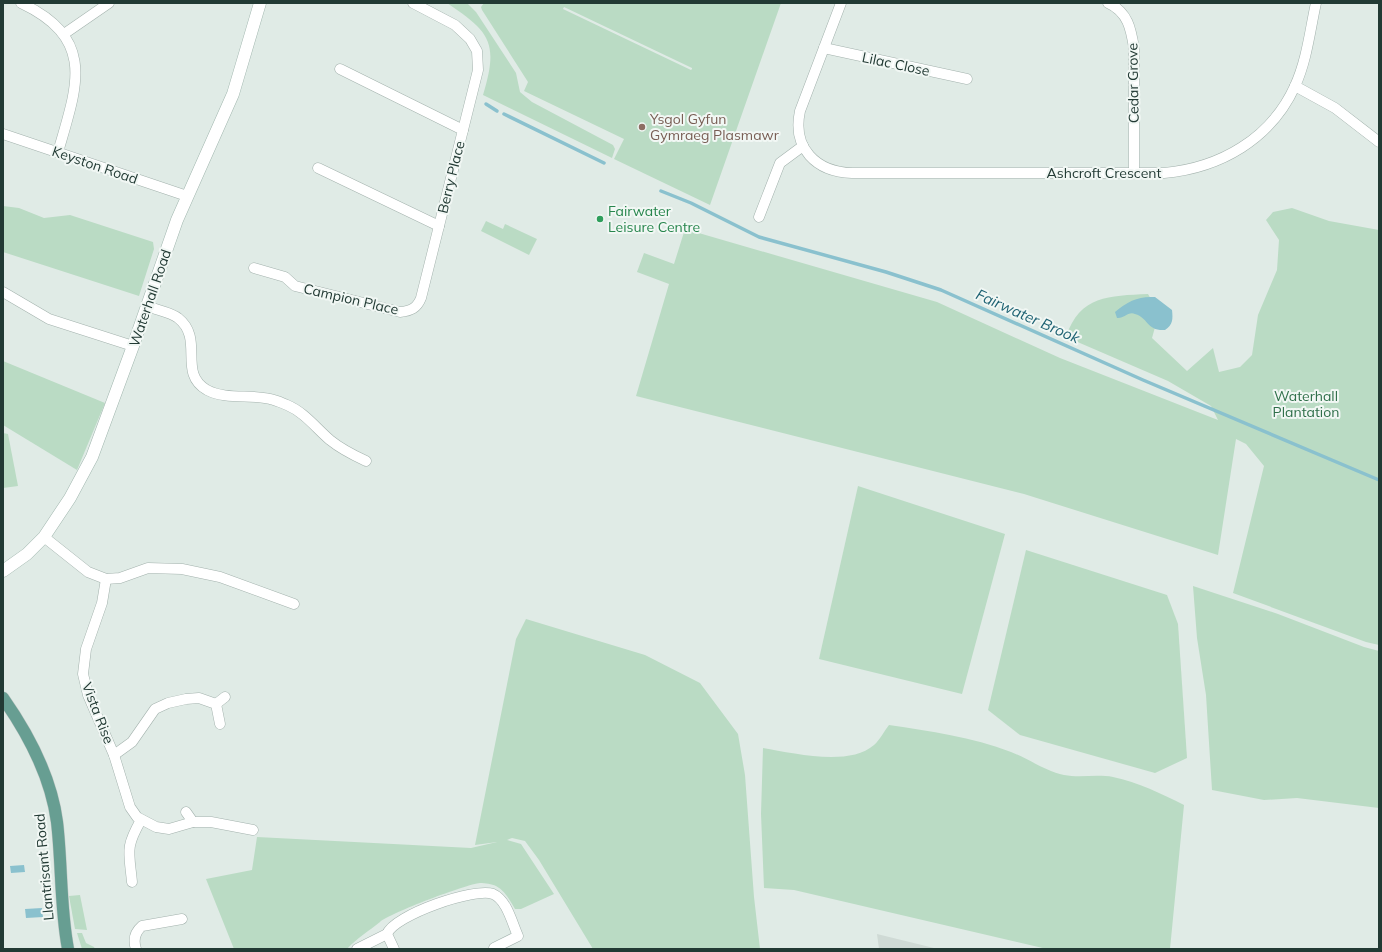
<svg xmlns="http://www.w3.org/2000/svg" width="1382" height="952" font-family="Mulish,sans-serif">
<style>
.built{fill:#cfdad5}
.green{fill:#badbc4;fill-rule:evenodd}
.water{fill:#8ac1ce}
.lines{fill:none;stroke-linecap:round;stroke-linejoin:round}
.stream{stroke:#8ac1ce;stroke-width:3.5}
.street-casing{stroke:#a3b2ad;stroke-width:11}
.secondary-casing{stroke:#a0b6ae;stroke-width:13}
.primary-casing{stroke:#c1c8c6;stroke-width:13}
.street{stroke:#fff;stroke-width:10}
.secondary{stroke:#fff;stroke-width:12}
.primary{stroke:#679e92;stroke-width:12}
.education-dot{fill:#8d6e63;stroke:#f1f7f4;stroke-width:1.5}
.leisure-dot{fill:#2e9e5b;stroke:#f1f7f4;stroke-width:1.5}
.labels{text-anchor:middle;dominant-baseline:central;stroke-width:4;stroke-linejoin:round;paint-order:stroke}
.street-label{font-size:14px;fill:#223a34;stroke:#f1f7f4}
.education-label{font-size:14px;fill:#785e54;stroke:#f1f7f4;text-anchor:start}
.leisure-label{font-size:14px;fill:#27864d;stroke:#f1f7f4;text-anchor:start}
.park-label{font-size:14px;fill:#2e6f49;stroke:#f1f7f4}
.water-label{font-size:15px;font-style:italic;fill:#1f6373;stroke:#f1f7f4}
</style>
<rect width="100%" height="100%" fill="#e0ebe6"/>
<polygon class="built" points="877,934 938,949 879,949"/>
<g class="green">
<path d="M 447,3 L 467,3 L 476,12 L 516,73 L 520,92 L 532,102 L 613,145 L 615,149 L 612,158 L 483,95 C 499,42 490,32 447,3 Z"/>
<path d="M 484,3 L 781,3 L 710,205 L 614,159 L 624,139 L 524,91 L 528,82 L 482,10 L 481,7 ZM 564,7 L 692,68 L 692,69 L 691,70 L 563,9 Z"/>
<polygon points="3,206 19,208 44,218 70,215 153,242 154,249 139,296 3,252"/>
<path d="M 1292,208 L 1329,221 L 1379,230 L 1379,645 L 1366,642 L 1233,593 L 1264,466 L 1246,444 L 1236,439 L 1218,555 L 1024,494 L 636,396 L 669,284 L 637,272 L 644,253 L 674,264 L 685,229 L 937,302 L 1060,358 L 1218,420 L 1211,406 L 1168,381 L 1066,337 C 1080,295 1109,296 1148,294 L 1159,313 L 1152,338 L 1187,371 L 1213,348 L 1219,372 L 1240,367 L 1252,355 L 1258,315 L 1277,270 L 1279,240 L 1266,220 L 1273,212 Z"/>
<polygon points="486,221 503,229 505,224 537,239 529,255 481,231"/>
<polygon points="3,361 105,403 77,470 3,425"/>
<polygon points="3,433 8,434 18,486 3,488"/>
<polygon points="858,486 1005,534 962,694 819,659"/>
<polygon points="1026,550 1167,595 1178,624 1187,758 1155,773 1020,735 988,710"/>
<polygon points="1193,586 1278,614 1364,647 1379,651 1379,808 1297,798 1264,800 1212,790 1206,695 1197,638"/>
<path d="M 526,619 L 645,655 L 700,683 L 738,734 L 745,775 L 754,897 L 760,949 L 593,949 L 539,860 L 525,841 L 512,838 L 507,840 L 521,844 L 554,894 L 521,909 L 515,909 C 510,900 505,891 496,886 C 492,884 485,883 480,883 C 467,884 390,913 380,922 C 369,931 357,938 347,949 L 234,949 L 206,879 L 252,870 L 257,837 L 471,848 L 497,842 L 475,845 L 516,639 Z"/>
<path d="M 889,725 C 930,731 972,737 1011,752 C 1029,759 1045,771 1064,775 C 1080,778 1097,774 1113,777 C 1138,782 1162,794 1184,805 L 1170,949 L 1047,949 L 794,890 L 764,888 L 761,814 L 763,748 C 793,753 849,767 874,745 C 880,740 884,731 889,725 Z"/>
<polygon points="80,895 87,930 75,929 69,896"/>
<polygon points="77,933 82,933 86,943 94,947 95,949 82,949"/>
</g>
<g class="water">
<path d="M 1155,297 L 1172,310 C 1173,319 1173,325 1165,330 C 1146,331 1149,318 1135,314 C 1128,311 1124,319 1117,318 L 1115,312 C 1128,301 1138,296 1155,297 Z"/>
<polygon points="24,865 25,872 11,873 10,866"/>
<polygon points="42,908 43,917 26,918 25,909"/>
</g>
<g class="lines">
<g class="stream">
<polyline points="486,104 497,111"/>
<polyline points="504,114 604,163"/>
<polyline points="661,191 691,203 759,237 886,272 941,290 1143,380 1379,480"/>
</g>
<g class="street-casing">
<g id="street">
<path d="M 21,3 C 97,39 77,86 58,152"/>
<polyline points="413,3 455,25 470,39 477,51 478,70 463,130"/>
<path d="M 841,3 L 800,111 C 792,148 816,172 852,173 L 1164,173 C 1220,168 1271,139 1295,86 C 1307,60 1310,30 1316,3"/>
<path d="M 1108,3 C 1128,12 1131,29 1134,48 L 1134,173"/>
<polyline points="64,34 109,3"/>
<polyline points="824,48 967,79"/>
<polyline points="1295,86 1335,108 1379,142"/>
<polyline points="3,134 187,196"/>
<polyline points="318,168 439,226 463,130 340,69"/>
<polyline points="759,217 780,163 803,146"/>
<path d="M 254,268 L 285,277 L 295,286 L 400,312 C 411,311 417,308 421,298 L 439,226"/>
<polyline points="3,292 49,319 133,346"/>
<path d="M 147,306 C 156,310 171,312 178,318 C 205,339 177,373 207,390 C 226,400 250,394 270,399 C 276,400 282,403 287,405 C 304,412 316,428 330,440 C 341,449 353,455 366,461"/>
<polyline points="44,537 88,572 106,579 120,578 148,568 182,569 220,577 294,604"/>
<polyline points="106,579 102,603 86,649 83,674 88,695 114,755 130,807 137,817 156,827 169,829 193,822 211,822 253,830"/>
<polyline points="216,704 225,697"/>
<polyline points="114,755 132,742 155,709 168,703 186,699 199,698 216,704 220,724"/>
<polyline points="186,812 193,822"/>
<path d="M 132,882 C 129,851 125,848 141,820"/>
<path d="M 136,949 C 133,940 135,932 142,926 L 182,919"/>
<polyline points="357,949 387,934"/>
<path d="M 394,949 L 387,934 C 394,915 475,887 493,894 C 507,900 512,923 518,936 L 494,948"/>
</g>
</g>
<g class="secondary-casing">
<polyline id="secondary" points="3,571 27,554 44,537 70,498 92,457 133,346 177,220 233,94 260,3"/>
</g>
<g class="primary-casing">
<path id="primary" d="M 3,698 C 29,735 51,776 57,822 C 62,864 60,907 68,949"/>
</g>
<use href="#street" class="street"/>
<use href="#secondary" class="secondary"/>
<use href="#primary" class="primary"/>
</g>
<circle class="education-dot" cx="642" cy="127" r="4"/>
<circle class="leisure-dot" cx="600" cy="219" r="4"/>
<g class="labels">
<g class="street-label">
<text transform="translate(896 64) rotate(12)">Lilac Close</text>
<text transform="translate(1133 83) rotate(-91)">Cedar Grove</text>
<text transform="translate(95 165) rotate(19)">Keyston Road</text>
<text x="1104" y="173">Ashcroft Crescent</text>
<text transform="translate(451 177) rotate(-76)">Berry Place</text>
<text transform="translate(150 298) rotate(-71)">Waterhall Road</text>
<text transform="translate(351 299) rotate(13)">Campion Place</text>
<text transform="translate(98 713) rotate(69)">Vista Rise</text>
<text transform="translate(44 867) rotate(-95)">Llantrisant Road</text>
</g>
<g class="education-label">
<text x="650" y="119">Ysgol Gyfun<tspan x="650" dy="16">Gymraeg Plasmawr</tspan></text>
</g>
<g class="leisure-label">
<text x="608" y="211">Fairwater<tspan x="608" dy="16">Leisure Centre</tspan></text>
</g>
<g class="park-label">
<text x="1306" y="396">Waterhall<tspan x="1306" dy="16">Plantation</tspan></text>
</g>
<g class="water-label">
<text transform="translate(1028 316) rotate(24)">Fairwater Brook</text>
</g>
</g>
<rect width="1382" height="952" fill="none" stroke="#223a34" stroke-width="8"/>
</svg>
